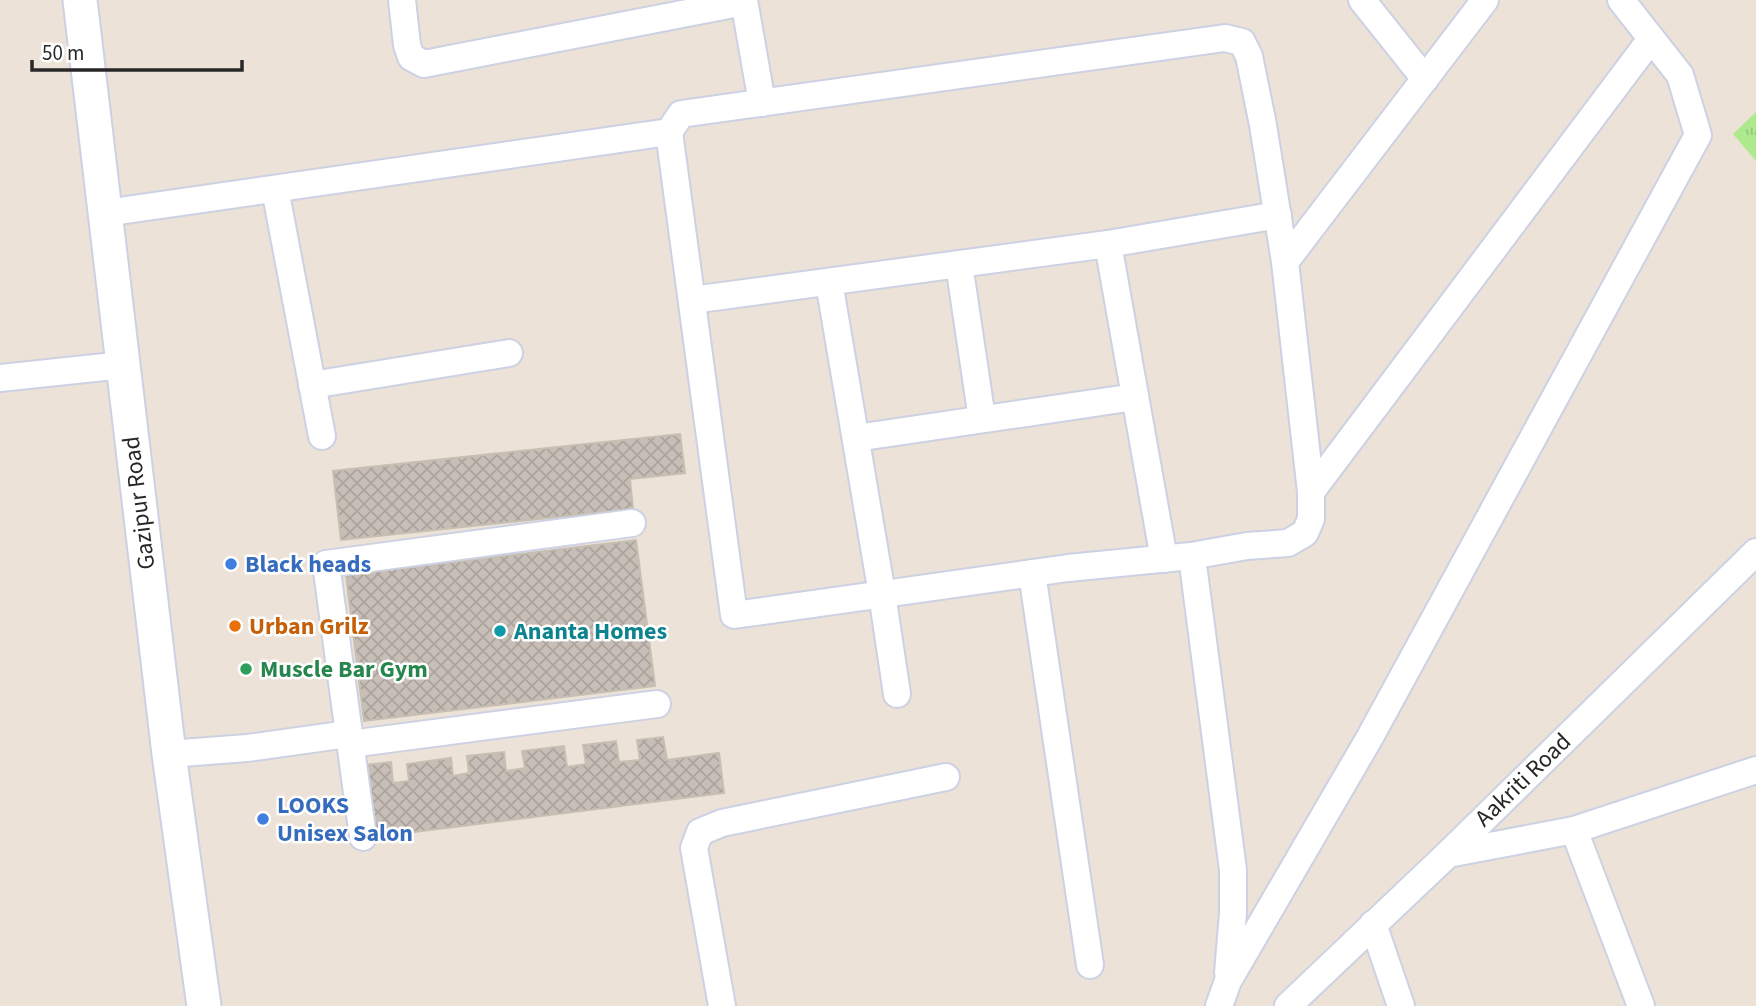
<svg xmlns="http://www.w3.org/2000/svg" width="1756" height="1006" font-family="'Source Sans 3',sans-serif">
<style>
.grass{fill:url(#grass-tufts)}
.building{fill:url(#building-cross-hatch);stroke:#c7bfb1;stroke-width:2}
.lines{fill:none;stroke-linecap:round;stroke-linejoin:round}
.minor-casing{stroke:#ccd1e3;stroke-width:30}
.tertiary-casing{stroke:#ccd1e3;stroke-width:37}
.minor{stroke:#fff;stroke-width:26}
.tertiary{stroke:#fff;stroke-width:33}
.shop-dot{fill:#3f7fe0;stroke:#fff;stroke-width:2.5}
.food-dot{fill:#e8710a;stroke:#fff;stroke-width:2.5}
.culture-dot{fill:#0f9aa8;stroke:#fff;stroke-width:2.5}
.leisure-dot{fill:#2e9e5b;stroke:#fff;stroke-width:2.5}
.labels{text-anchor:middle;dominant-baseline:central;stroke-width:5;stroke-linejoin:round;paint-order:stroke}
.street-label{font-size:24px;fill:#272727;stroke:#fff}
.shop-label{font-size:24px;font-weight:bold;fill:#366cbe;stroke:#fff;text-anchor:start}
.food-label{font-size:24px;font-weight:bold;fill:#c56008;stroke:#fff;text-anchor:start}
.culture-label{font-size:24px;font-weight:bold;fill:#0d838f;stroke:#fff;text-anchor:start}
.leisure-label{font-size:24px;font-weight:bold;fill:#27864d;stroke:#fff;text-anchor:start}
</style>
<defs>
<pattern id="grass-tufts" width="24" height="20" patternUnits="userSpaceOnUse" patternTransform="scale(1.75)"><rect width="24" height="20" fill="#aee98d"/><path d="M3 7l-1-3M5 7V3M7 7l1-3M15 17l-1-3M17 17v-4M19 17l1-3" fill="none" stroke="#96c87a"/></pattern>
<pattern id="building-cross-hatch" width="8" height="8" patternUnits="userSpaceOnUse" patternTransform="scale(1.75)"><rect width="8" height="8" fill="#c7bfb7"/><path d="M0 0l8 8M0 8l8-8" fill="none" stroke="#aba49d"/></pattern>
</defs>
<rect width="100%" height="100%" fill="#ece2d7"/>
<polygon class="grass" points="1756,112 1756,161 1733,134"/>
<g class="building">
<polygon points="680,434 685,473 630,479 633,509 341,540 333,471"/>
<polygon points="636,540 655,686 364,721 346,575"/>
<polygon points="663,737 667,760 719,753 724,793 375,837 365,765 391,762 393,783 409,781 407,764 451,758 453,776 469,773 467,756 504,752 506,771 525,768 522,751 564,746 567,767 586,764 583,745 616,741 619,762 640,760 637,740"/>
</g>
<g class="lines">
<g class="minor-casing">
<g id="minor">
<polyline points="402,0 407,45 411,57 424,64 744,2"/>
<polyline points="744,0 762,103"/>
<polyline points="1362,0 1425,79"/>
<polyline points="669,132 681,114 1225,38 1242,42 1249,56 1263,125 1285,262"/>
<polyline points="275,189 322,436"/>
<polyline points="105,213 669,132 734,615 1068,568 1191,556 1247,546 1288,543 1305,533 1311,519 1311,492 1651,39"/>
<polyline points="1108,244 1164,559"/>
<polyline points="959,264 982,419"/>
<polyline points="829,282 882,594 897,694"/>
<polyline points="692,300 1108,244 1278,215"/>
<polyline points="0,378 123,365"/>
<polyline points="312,385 509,353"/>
<polyline points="856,438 1135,397"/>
<polyline points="1311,492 1285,262 1485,0"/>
<polyline points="1194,572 1233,870 1233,913 1228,973"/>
<polyline points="1032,573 1090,965"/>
<polyline points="350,744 657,704"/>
<polyline points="169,754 247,748 348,734"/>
<polyline points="1574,830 1641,1006"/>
<polyline points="363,837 326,564 632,523"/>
<polyline points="1448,854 1574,830 1756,770"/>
<polyline points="1373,924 1401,1006"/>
<polyline points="722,1006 694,848 700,832 722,823 946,777"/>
<polyline points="1219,1006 1228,981 1370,737 1698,135 1680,75 1621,0"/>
<polyline points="1288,1006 1448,854 1756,552"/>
</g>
</g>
<g class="tertiary-casing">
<polyline id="tertiary" points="80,0 169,754 204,1006"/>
</g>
<use href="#minor" class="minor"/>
<use href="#tertiary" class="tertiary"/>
</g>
<g class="shop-dot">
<circle cx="231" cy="564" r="7"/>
<circle cx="263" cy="819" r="7"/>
</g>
<circle class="food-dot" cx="235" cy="626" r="7"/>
<circle class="culture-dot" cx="500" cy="631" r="7"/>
<circle class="leisure-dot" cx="246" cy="669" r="7"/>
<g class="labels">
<g class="street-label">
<text transform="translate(139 503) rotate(-97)">Gazipur Road</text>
<text transform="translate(1523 780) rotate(-44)">Aakriti Road</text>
</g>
<g class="shop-label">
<text x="245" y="564">Black heads</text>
<text x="277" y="805">LOOKS<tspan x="277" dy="28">Unisex Salon</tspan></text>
</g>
<g class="food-label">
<text x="249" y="626">Urban Grilz</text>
</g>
<g class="culture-label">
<text x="514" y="631">Ananta Homes</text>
</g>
<g class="leisure-label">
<text x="260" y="669">Muscle Bar Gym</text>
</g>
</g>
<path d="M32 60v10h210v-10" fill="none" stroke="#272727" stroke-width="3.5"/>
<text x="42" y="60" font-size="21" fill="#272727" stroke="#ffffff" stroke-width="5" paint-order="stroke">50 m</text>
</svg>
